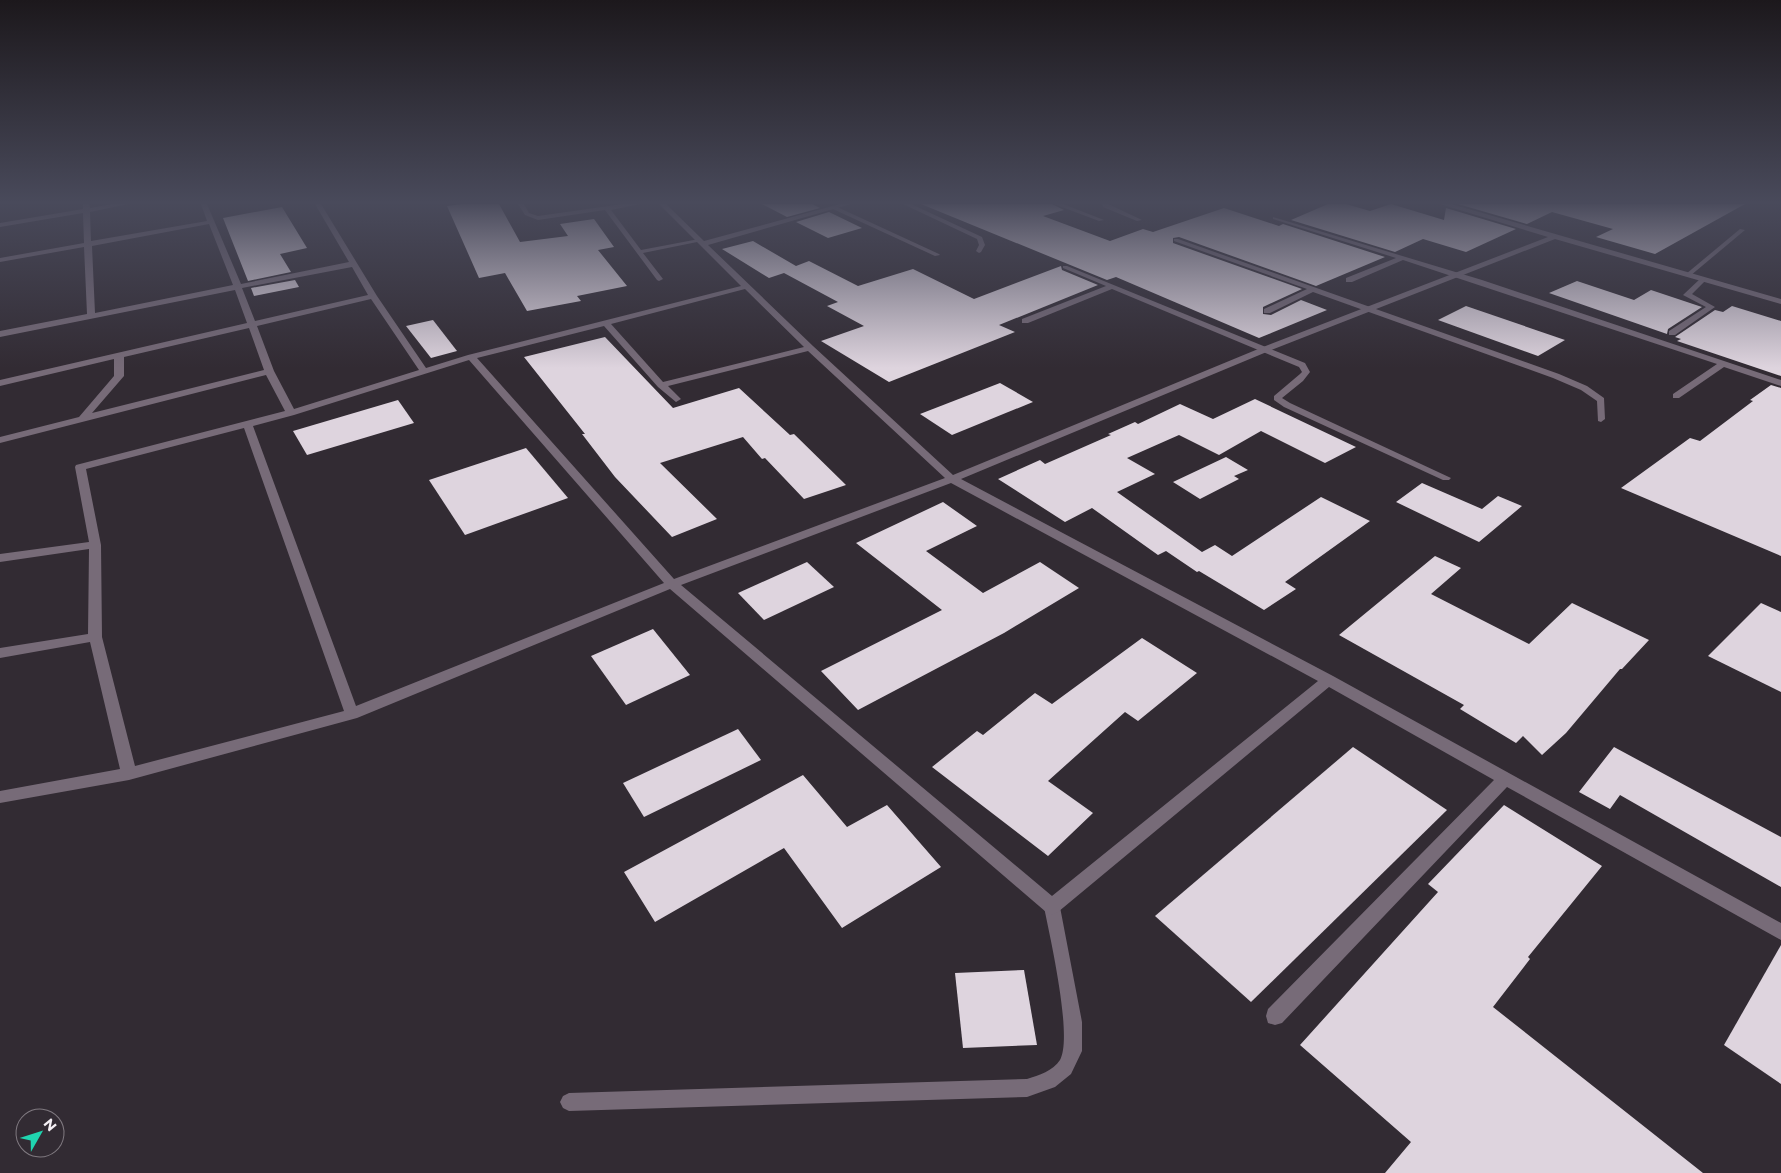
<svg xmlns="http://www.w3.org/2000/svg" width="1781" height="1173" font-family="Montserrat,sans-serif">
<style>
.building{fill:#ded4de}
.lines{fill:none;stroke-linecap:round;stroke-linejoin:round}
.lane{fill:#776b78;fill-rule:evenodd}
.street{fill:#776b78;fill-rule:evenodd}
</style>
<rect width="100%" height="100%" fill="#322b33"/>
<g class="building">
<polygon points="462,204 499,204 520,242 568,236 560,224 594,219 614,247 598,250 627,286 577,296 581,301 527,311 505,273 479,278 447,206"/>
<polygon points="762,204 812,204 820,208 787,217"/>
<polygon points="921,204 1052,204 1064,210 1043,216 1110,241 1143,229 1153,232 1224,208 1279,226 1283,224 1385,257 1316,286 1179,237 1173,238 1173,243 1302,289 1263,307 1263,314 1271,315 1301,300 1327,310 1259,338 1116,277 1107,280"/>
<polygon points="1328,204 1346,204 1370,211 1391,204 1444,220 1446,208 1516,229 1466,252 1423,239 1395,252 1291,220"/>
<polygon points="1458,204 1745,204 1655,254 1596,237 1613,229 1552,212 1527,224"/>
<polygon points="282,207 307,248 280,254 291,272 248,281 223,218"/>
<polygon points="829,212 862,228 828,238 796,222"/>
<polygon points="753,241 796,266 809,261 858,286 913,269 974,299 1061,266 1062,270 1098,285 999,325 1015,332 889,382 821,341 864,326 827,306 838,302 784,273 769,278 722,249"/>
<polygon points="295,280 299,287 254,296 251,288"/>
<polygon points="1577,281 1634,300 1651,290 1702,307 1668,329 1667,334 1549,293"/>
<polygon points="1466,306 1565,340 1538,356 1438,320"/>
<polygon points="1732,306 1781,321 1781,376 1677,341 1681,339 1675,337 1715,310 1723,312"/>
<polygon points="433,320 457,351 431,358 406,326"/>
<polygon points="605,337 673,408 739,388 790,435 794,434 846,485 804,499 765,458 762,459 743,437 660,463 717,519 672,537 615,477 582,434 585,434 524,357"/>
<polygon points="1000,383 1033,402 952,435 920,414"/>
<polygon points="1771,385 1781,388 1781,556 1621,488 1690,438 1700,441 1753,401 1750,400"/>
<polygon points="1255,399 1356,447 1325,463 1261,431 1219,455 1179,435 1127,458 1155,474 1117,492 1202,552 1215,545 1232,556 1321,497 1370,521 1285,582 1296,589 1264,610 1199,571 1197,572 1166,551 1158,555 1092,508 1065,522 998,479 1040,460 1045,464 1111,435 1108,434 1135,422 1138,424 1180,404 1213,419"/>
<polygon points="398,400 414,423 307,455 293,431"/>
<polygon points="526,448 568,498 465,535 429,480"/>
<polygon points="1226,457 1248,470 1234,476 1239,479 1200,499 1173,482"/>
<polygon points="1422,483 1482,509 1498,496 1522,506 1479,542 1396,502"/>
<polygon points="943,502 977,526 926,551 983,593 1040,562 1079,588 1004,633 858,710 821,671 942,610 856,543"/>
<polygon points="1435,556 1461,568 1431,594 1529,644 1572,603 1649,640 1622,669 1620,669 1566,733 1542,755 1523,736 1516,743 1460,709 1464,705 1339,635"/>
<polygon points="807,562 834,587 764,620 738,593"/>
<polygon points="1761,603 1781,612 1781,692 1708,656"/>
<polygon points="653,629 690,675 626,705 591,656"/>
<polygon points="1142,638 1197,673 1138,721 1125,712 1048,781 1093,813 1048,856 932,767 977,731 983,735 1035,693 1052,704"/>
<polygon points="738,729 761,760 644,817 623,783"/>
<polygon points="1353,747 1447,810 1251,1002 1155,916"/>
<polygon points="1614,747 1781,837 1781,887 1620,795 1610,809 1579,792"/>
<polygon points="803,775 847,827 887,805 941,867 842,928 784,848 655,922 624,872"/>
<polygon points="1504,805 1602,866 1528,957 1530,959 1493,1007 1703,1173 1385,1173 1411,1142 1300,1045 1438,892 1428,884"/>
<polygon points="1781,945 1781,1084 1724,1045"/>
<polygon points="1024,970 1037,1045 963,1048 955,973"/>
</g>
<g class="lines">
<g class="lane">
<polygon points="518,204 524,204 529,213 538,216 623,204 640,204 611,210 641,250 699,239 702,241 643,253 663,279 659,281 657,280 605,210 538,220 525,215"/>
<polygon points="903,204 911,204 982,237 985,245 981,252 979,253 976,251 979,245 977,239"/>
<polygon points="1054,204 1063,204 1104,220 1099,221"/>
<polygon points="1102,204 1108,204 1142,220 1137,221 1103,207"/>
<polygon points="835,206 939,254 940,255 935,256 833,209 833,207"/>
<polygon points="1273,217 1482,280 1781,380 1781,386 1724,367 1679,398 1673,398 1673,394 1717,364 1403,260 1352,282 1346,282 1346,278 1396,258 1273,219"/>
<polygon points="1740,229 1745,230 1690,276 1686,276 1686,274"/>
<polygon points="1174,239 1178,239 1559,374 1587,386 1604,398 1605,419 1601,422 1598,421 1597,401 1581,390 1553,378 1313,292 1270,313 1264,313 1264,309 1307,289 1174,241"/>
<polygon points="1063,266 1067,266 1305,363 1310,372 1303,381 1282,398 1290,403 1451,478 1449,480 1443,480 1284,407 1274,400 1274,396 1300,374 1302,372 1299,367 1112,289 1028,323 1022,323 1022,319 1106,286 1063,268"/>
<polygon points="1701,278 1707,279 1692,294 1715,307 1675,335 1669,335 1669,331 1706,307 1683,295"/>
<path d="M 1052,900 L 1058,902 L 1060,907 L 1082,1022 L 1082,1051 L 1071,1074 L 1055,1087 L 1027,1097 L 569,1111 L 563,1108 L 560,1102 L 563,1096 L 569,1093 L 1027,1079 C 1039,1075 1053,1071 1060,1060 C 1073,1037 1050,937 1044,907 L 1046,902 Z"/>
</g>
<path class="street" d="M 83,204 L 89,204 L 90,208 L 112,204 L 128,204 L 90,212 L 91,241 L 207,221 L 201,204 L 207,204 L 241,284 L 349,262 L 315,204 L 321,204 L 377,296 L 426,368 L 468,355 L 741,286 L 659,204 L 666,204 L 704,241 L 840,204 L 851,204 L 708,245 L 813,346 L 953,475 L 1263,347 L 1548,237 L 1440,204 L 1451,204 L 1781,299 L 1781,304 L 1555,239 L 1269,351 L 961,479 L 1333,676 L 1781,923 L 1781,940 L 1507,787 L 1282,1023 L 1275,1025 L 1268,1023 L 1266,1016 L 1268,1009 L 1494,780 L 1329,687 L 1058,912 L 1052,915 L 1046,912 L 670,589 L 357,718 L 129,780 L 0,803 L 0,791 L 120,769 L 90,642 L 0,658 L 0,648 L 88,634 L 89,549 L 0,562 L 0,554 L 89,542 L 75,467 L 76,465 L 285,411 L 266,375 L 0,443 L 0,437 L 79,417 L 114,376 L 114,359 L 0,386 L 0,380 L 247,323 L 235,290 L 0,337 L 0,331 L 87,314 L 84,247 L 0,262 L 0,258 L 84,243 L 83,213 L 0,227 L 0,223 L 83,209 ZM 209,224 L 233,285 L 95,313 L 92,246 ZM 352,267 L 368,295 L 255,321 L 242,288 ZM 745,289 L 804,347 L 663,382 L 611,324 ZM 371,299 L 419,370 L 294,409 L 274,371 L 257,326 ZM 604,326 L 658,387 L 676,402 L 681,399 L 668,386 L 808,351 L 945,478 L 674,579 L 477,358 ZM 249,328 L 264,370 L 92,413 L 124,376 L 124,357 ZM 469,360 L 664,583 L 356,706 L 253,426 L 294,415 ZM 244,428 L 344,711 L 135,766 L 102,637 L 101,545 L 86,469 ZM 951,483 L 1318,681 L 1052,896 L 681,585 Z"/>
</g>
<linearGradient id="sky" x2="0" y2="1"><stop stop-color="#1c181c"/><stop offset="0.55" stop-color="#494a5b"/><stop offset="1" stop-color="#494a5b" stop-opacity="0"/></linearGradient>
<rect width="1781" height="368" fill="url(#sky)"/>
<g transform="translate(40 1133) rotate(51)"><circle r="24" fill="#322b33" stroke="#807a81"/>
<path d="M0-4L9 19L0 12L-9 19Z" fill="#20d5b0"/>
<text y="-8" font-size="14" font-weight="bold" text-anchor="middle" fill="#f5f0f5">N</text>
</g>
</svg>
